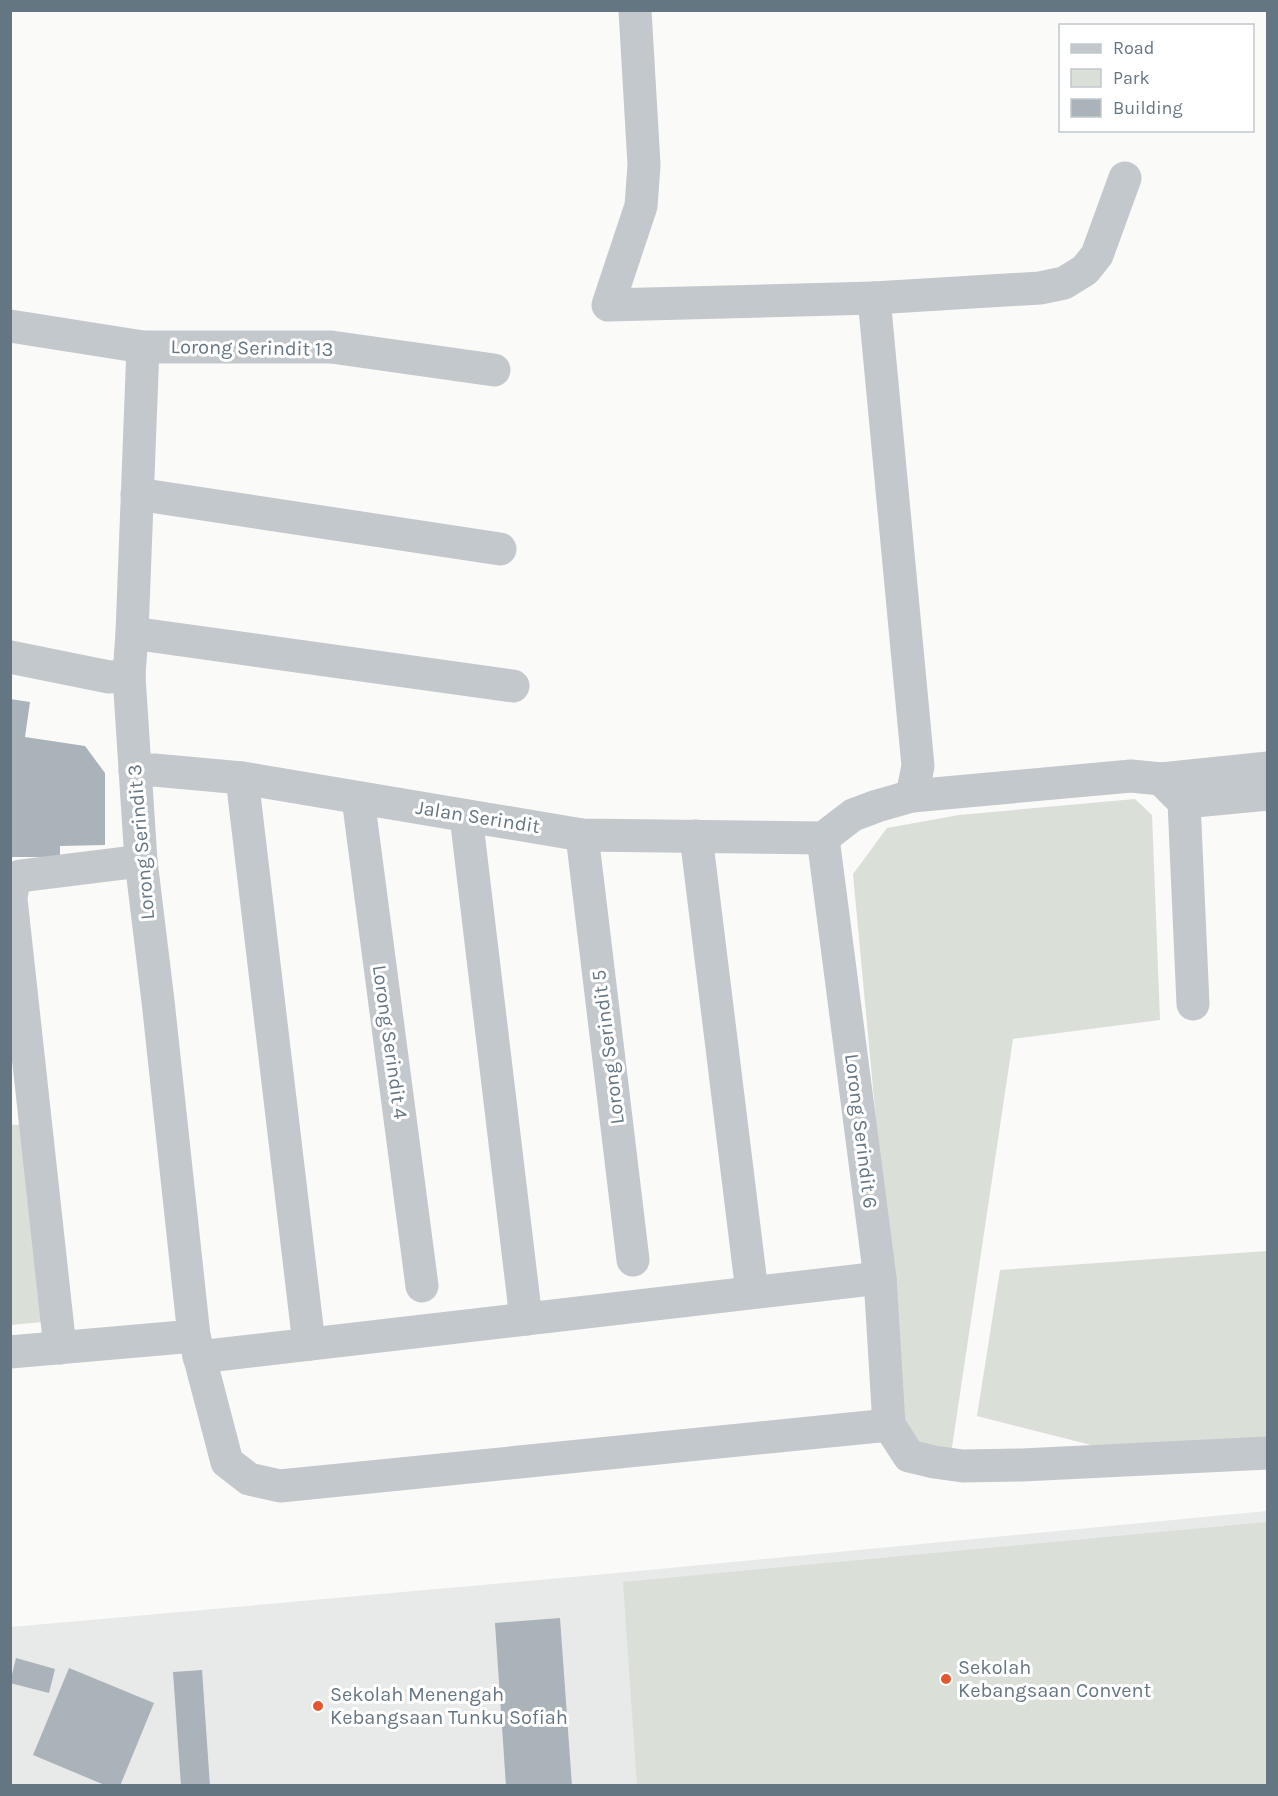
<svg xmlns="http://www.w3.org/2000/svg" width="1278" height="1796" font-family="Karla,sans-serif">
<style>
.built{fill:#e8e9e9}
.green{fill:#dadfd7}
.building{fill:#aab3b9}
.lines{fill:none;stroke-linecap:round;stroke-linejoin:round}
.minor{stroke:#c3c8cc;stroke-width:33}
.poi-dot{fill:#e4572e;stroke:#fff;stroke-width:2}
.labels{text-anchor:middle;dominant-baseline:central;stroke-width:6;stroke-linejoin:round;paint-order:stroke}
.street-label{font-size:20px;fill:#657683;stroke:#fff}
.poi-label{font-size:20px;fill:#657683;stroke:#fff;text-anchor:start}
</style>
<rect width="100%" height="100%" fill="#fafaf8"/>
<polygon class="built" points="1267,1511 1267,1785 11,1786 11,1627 617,1573"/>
<g class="green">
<polygon points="1135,799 1152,815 1160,1020 1013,1039 951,1454 921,1453 905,1431 853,874 887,828 959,815"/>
<polygon points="28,1124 42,1322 11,1325 11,1125"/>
<polygon points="1267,1251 1267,1445 1111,1450 977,1416 1000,1270"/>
<polygon points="1267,1522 1267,1785 637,1785 623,1582"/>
</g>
<g class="building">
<polygon points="10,699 30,702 25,737 85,746 105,773 105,845 60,846 60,857 10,857"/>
<polygon points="560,1618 572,1786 506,1786 495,1623"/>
<polygon points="16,1658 55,1669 49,1693 10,1683"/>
<polygon points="69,1668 154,1703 120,1786 107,1786 33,1755"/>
<polygon points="202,1670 210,1786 181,1786 173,1672"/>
</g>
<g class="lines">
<g class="minor">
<polyline points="635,10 644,165 641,206 608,305 874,298 918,766 912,796"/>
<polyline points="874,298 1040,288 1064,283 1085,270 1097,255 1125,178"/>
<polyline points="10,326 143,347 331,347 494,370"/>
<polyline points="143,347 132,633 129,676 141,861 158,1001 194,1336 227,1462 249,1479 280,1486 889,1425"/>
<polyline points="137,494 500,549"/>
<polyline points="132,633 513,686"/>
<polyline points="10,657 109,677 129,676"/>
<polyline points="135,771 154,770 242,778 582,835 823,838"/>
<polyline points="242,778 309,1344"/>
<polyline points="1161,779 1268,768"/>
<polyline points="358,798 422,1286"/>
<polyline points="1184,802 1268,794"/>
<polyline points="466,816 526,1319"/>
<polyline points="582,835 633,1260"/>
<polyline points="696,836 752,1292"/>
<polyline points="823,838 880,1278 889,1425 909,1456 934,1462 963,1466 1022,1465 1268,1453"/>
<polyline points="823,838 853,815 877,806 912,796 1131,776 1161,779 1184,802 1193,1004"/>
<path d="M 60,1348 L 11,899 C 12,889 13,883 20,876 L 141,861"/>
<polyline points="10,1352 194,1336"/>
<polyline points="199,1357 880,1278"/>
</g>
</g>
<g class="poi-dot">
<circle cx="946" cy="1679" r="6"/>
<circle cx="318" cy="1706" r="6"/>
</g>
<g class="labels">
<g class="street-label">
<text transform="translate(252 348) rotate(1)">Lorong Serindit 13</text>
<text transform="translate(478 817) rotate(9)">Jalan Serindit</text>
<text transform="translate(141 842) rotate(-95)">Lorong Serindit 3</text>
<text transform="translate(390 1042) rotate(82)">Lorong Serindit 4</text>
<text transform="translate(608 1047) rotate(-97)">Lorong Serindit 5</text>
<text transform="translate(861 1131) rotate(83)">Lorong Serindit 6</text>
</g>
<g class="poi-label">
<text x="958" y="1667">Sekolah<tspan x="958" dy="23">Kebangsaan Convent</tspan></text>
<text x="330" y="1694">Sekolah Menengah<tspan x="330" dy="23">Kebangsaan Tunku Sofiah</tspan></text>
</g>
</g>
<rect width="1278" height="1796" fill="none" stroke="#657683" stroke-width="24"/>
<rect x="1059" y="24" width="195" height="108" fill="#ffffff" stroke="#c1c8cd" stroke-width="1.5"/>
<rect x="1071" y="44" width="30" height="9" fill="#c3c8cc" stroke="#c1c8cd" stroke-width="1.5"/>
<text x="1113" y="54" font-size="18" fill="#657683">Road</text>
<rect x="1071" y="69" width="30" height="18" fill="#dadfd7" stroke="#c1c8cd" stroke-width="1.5"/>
<text x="1113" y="84" font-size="18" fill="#657683">Park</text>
<rect x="1071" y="99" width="30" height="18" fill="#aab3b9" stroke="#c1c8cd" stroke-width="1.5"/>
<text x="1113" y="114" font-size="18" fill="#657683">Building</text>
</svg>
